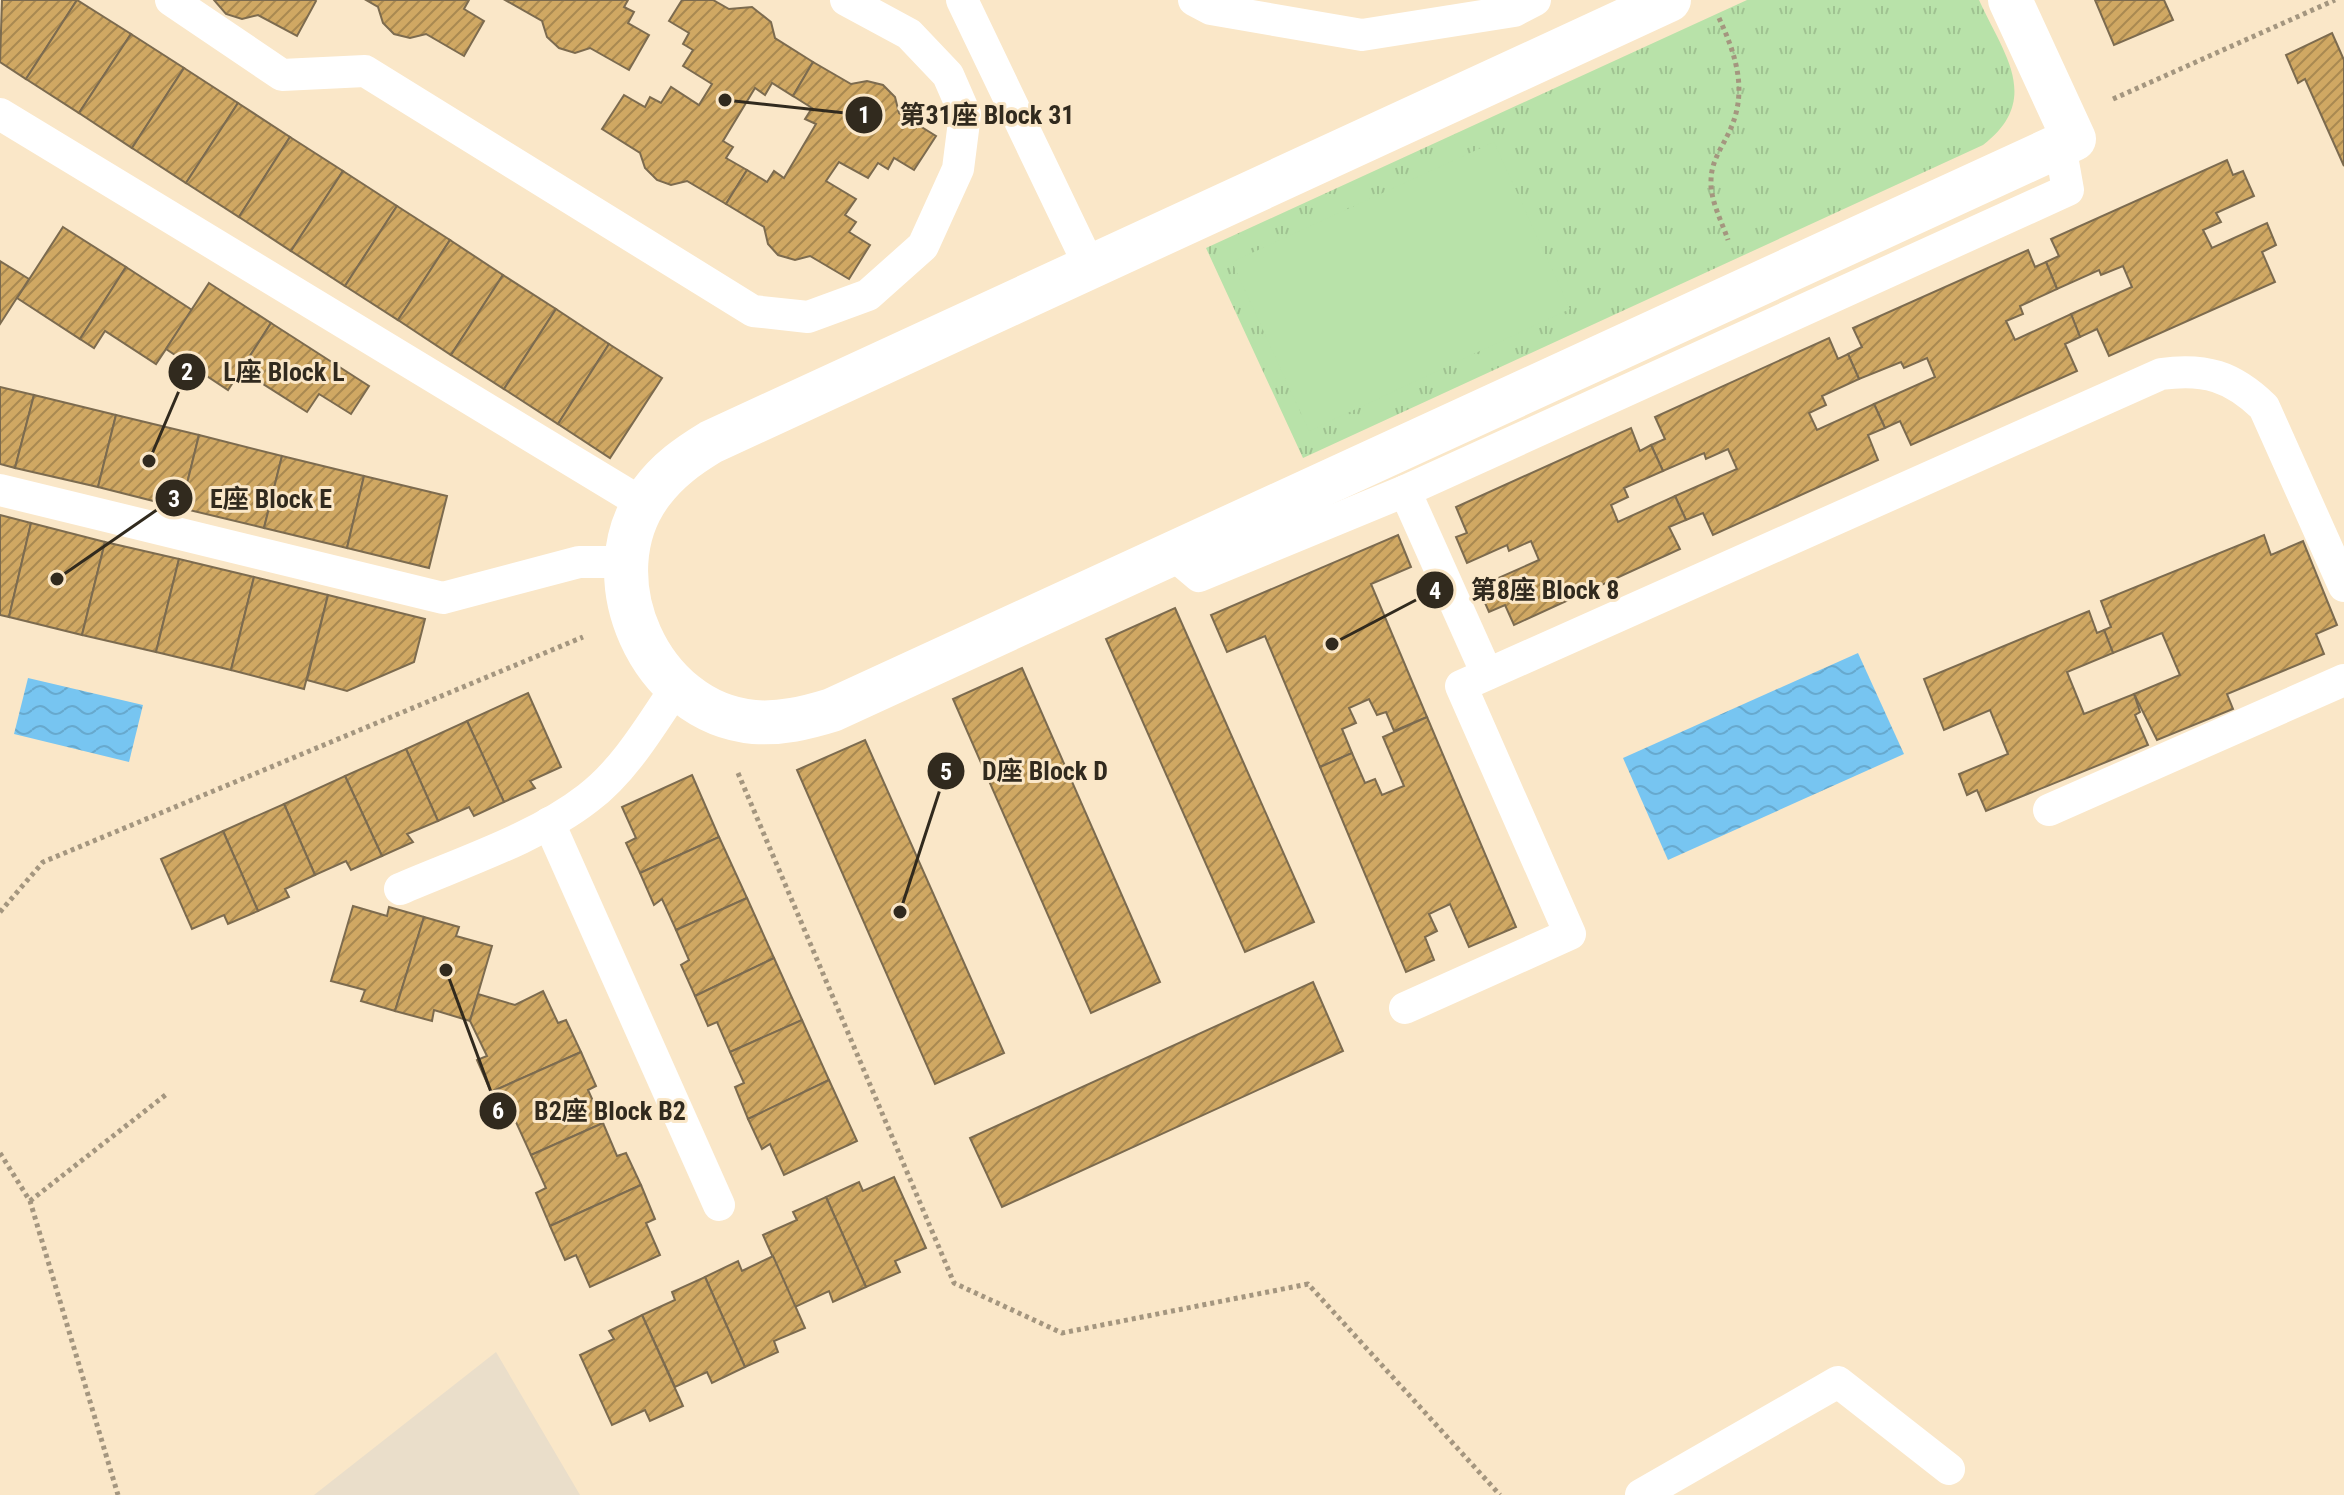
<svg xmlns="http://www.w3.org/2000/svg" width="2344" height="1495" font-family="'Roboto Condensed','Noto Sans SC',sans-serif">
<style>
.commercial{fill:#eadeca}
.grass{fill:url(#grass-tufts)}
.pitch{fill:#b8e2a9}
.water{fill:url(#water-waves)}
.building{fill:url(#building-hatch);stroke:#7c6b4f;stroke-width:2}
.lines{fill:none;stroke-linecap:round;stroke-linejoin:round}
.path{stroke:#a4967f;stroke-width:5;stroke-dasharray:4 4;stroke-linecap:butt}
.service{stroke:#fff;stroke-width:32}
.minor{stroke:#fff;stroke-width:44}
.leader{fill:none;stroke:#312a1e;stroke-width:3}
.callout-dot{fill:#312a1e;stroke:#fae7c8;stroke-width:3}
.mark-label{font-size:24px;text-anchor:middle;font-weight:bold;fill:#fff}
.callout-label{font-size:26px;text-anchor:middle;font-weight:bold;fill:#312a1e;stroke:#fae7c8;stroke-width:6;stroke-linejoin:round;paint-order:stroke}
</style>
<defs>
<pattern id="grass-tufts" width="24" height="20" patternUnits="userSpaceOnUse" patternTransform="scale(2)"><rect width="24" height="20" fill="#b8e2a9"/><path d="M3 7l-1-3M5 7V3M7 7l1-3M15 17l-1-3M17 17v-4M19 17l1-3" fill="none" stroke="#9fc291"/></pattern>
<pattern id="water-waves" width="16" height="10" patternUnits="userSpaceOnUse" patternTransform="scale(2)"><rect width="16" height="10" fill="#77c5f1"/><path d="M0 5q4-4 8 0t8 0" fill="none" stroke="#67a9ce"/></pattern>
<pattern id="building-hatch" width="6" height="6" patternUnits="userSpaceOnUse" patternTransform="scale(2)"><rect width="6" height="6" fill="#d0a863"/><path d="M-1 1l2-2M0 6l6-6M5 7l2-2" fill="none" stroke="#a98951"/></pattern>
</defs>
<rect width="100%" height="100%" fill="#fae7c8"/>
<polygon class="commercial" points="496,1352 580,1495 314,1495"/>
<path class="grass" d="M 1747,0 L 1979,0 C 2003,53 2043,99 1983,145 L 1303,458 L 1206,248 Z"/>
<polygon class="pitch" points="1494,142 1570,309 1309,431 1232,262"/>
<g class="water">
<polygon points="1858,653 1904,754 1668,860 1623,758"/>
<polygon points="28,678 143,705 129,762 14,734"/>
</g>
<g class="building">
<polygon points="2,0 77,0 26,79 0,62"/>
<polygon points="77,0 131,34 79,113 26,79"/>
<polygon points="214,0 315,0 316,1 297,36 258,15 242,19 226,14"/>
<polygon points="366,0 469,0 464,9 484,21 464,56 426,34 410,38 394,34 383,23 378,7"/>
<polygon points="505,0 628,0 624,7 634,12 628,23 649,35 629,70 590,48 575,53 559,48 547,37 542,21"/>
<polygon points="682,0 713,0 729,9 752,7 771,22 775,38 813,62 793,96 772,83 765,95 755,88 723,141 733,147 726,158 747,170 726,204 687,181 671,185 657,180 645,168 640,153 602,129 624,95 645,107 650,97 661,103 671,87 699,105 712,84 683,66 693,50 683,44 689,33 669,21"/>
<polygon points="2095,0 2164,0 2173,20 2114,45"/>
<polygon points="2332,33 2344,60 2344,166 2305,79 2298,83 2286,55"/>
<polygon points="131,34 184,68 132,148 79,113"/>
<polygon points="813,62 851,84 867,81 883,85 895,97 899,113 936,136 914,170 894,158 888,169 878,163 868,178 839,162 826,181 856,199 845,215 856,222 849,232 870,245 849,279 810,256 795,260 778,255 768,244 764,227 726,204 747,170 767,182 774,171 784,178 816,124 805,119 812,108 793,96"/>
<polygon points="184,68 238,103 186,183 132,148"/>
<polygon points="238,103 290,137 239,217 186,183"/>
<polygon points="290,137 343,171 291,251 239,217"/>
<polygon points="2227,160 2233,175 2243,171 2254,196 2216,213 2221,222 2203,230 2212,248 2267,223 2276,245 2262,252 2275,282 2109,356 2097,329 2080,337 2071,314 2132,287 2123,266 2101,275 2099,270 2057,289 2046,262 2059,256 2051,239"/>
<polygon points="343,171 397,206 345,286 291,251"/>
<polygon points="397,206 450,240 398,320 345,286"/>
<polygon points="63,227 126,267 80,339 17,298"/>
<polygon points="450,240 503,275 451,355 398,320"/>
<polygon points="2028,250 2035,267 2046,262 2057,289 2020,306 2023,314 2006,321 2015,340 2071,314 2080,337 2065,344 2077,371 1911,445 1900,421 1885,428 1874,404 1935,377 1927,358 1904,368 1901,362 1859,379 1848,354 1862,347 1853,328"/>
<polygon points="0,261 29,279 0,324"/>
<polygon points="126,267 192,310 156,364 105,331 94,348 80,339"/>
<polygon points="503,275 556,309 504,389 451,355"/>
<polygon points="209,283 271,323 228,390 166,349"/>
<polygon points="556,309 609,344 558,424 504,389"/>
<polygon points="271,323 369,386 351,414 319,394 307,412 241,370"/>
<polygon points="1829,338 1838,359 1848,354 1859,379 1822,396 1826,405 1809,413 1817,430 1874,404 1885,428 1868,435 1878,460 1713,535 1703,513 1686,520 1675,496 1737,469 1728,449 1706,459 1704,453 1663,471 1651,445 1665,439 1655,417"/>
<polygon points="609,344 662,378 610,458 558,424"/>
<polygon points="0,387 34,395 15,468 0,464"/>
<polygon points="34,395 116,415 98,487 15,468"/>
<polygon points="116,415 199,435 181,508 98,487"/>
<polygon points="1631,428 1640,451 1651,445 1663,471 1624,488 1628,497 1611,505 1618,522 1675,496 1686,520 1669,527 1680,549 1514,625 1505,605 1489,612 1478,587 1539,560 1531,541 1509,551 1507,545 1467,563 1456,537 1467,533 1456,507"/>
<polygon points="199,435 282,456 264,528 181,508"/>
<polygon points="282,456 364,476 347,548 264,528"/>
<polygon points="364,476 447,496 429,568 347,548"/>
<polygon points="0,515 31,523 9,617 0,615"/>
<polygon points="31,523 105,542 82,635 9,617"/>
<polygon points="1398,535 1411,567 1371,584 1427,717 1394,731 1386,712 1377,715 1369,699 1349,708 1356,723 1342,729 1352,753 1320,767 1265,636 1227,652 1211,615"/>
<polygon points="2264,535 2271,555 2303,541 2337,625 2316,634 2324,654 2227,694 2233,709 2157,740 2134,694 2180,675 2162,633 2113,653 2104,630 2111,627 2101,601"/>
<polygon points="105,542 179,559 156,652 82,635"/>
<polygon points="179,559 254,577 231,670 156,652"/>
<polygon points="254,577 328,595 304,689 231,670"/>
<polygon points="328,595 425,619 414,662 347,691 307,680"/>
<polygon points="1175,608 1314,922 1245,952 1106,639"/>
<polygon points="2089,611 2097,633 2104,630 2113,653 2067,672 2084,714 2134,694 2140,712 2135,715 2148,745 1986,811 1977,790 1967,795 1959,774 2008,754 1990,710 1944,730 1924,679"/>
<polygon points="1022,668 1160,982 1091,1013 953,699"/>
<polygon points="528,693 561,767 530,781 535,788 504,802 467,721"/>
<polygon points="1427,717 1516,927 1469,947 1450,904 1429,914 1437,931 1425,937 1434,960 1406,972 1320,767 1352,753 1365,783 1375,779 1382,795 1404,786 1383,737"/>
<polygon points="467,721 504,802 474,816 469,807 438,821 406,749"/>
<polygon points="865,740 1004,1053 935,1084 797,770"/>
<polygon points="406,749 438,821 407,834 413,842 382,856 345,776"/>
<polygon points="692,775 719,837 640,873 626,843 636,838 622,807"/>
<polygon points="345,776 382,856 351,870 346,861 315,875 284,804"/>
<polygon points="284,804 315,875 285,889 289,897 258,911 223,831"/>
<polygon points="223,831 258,911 228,924 224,915 192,929 161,859"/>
<polygon points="719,837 747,898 676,930 662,899 654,905 640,873"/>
<polygon points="747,898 774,958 695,996 681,965 689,960 676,930"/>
<polygon points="353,906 387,916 389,907 424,917 395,1011 361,1001 365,990 331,981"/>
<polygon points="424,917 459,927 456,936 492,946 470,1021 434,1010 432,1021 395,1011"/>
<polygon points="774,958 802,1020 730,1052 717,1022 708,1026 695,996"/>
<polygon points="1313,982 1343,1051 1002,1207 970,1138"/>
<polygon points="543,991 558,1023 566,1020 581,1052 491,1092 477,1060 487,1056 470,1021 478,994 515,1005"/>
<polygon points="802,1020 829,1080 748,1119 735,1087 744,1083 730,1052"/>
<polygon points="581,1052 596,1086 588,1090 603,1123 531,1155 516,1122 506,1127 491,1092"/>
<polygon points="829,1080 857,1141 784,1175 770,1144 762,1149 748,1119"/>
<polygon points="603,1123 617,1156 626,1153 641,1185 550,1226 536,1193 546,1188 531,1155"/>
<polygon points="894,1177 926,1248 895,1261 900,1272 866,1287 826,1197 859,1182 863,1191"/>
<polygon points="641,1185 655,1219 646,1223 660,1255 590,1287 576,1255 565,1260 550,1226"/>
<polygon points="826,1197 866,1287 833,1302 829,1291 795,1307 763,1235 797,1220 793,1212"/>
<polygon points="773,1256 805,1328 774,1341 778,1352 745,1367 705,1277 738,1261 742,1271"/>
<polygon points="705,1277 745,1367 712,1383 707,1372 675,1387 642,1315 675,1300 672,1292"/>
<polygon points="642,1315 683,1406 650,1421 645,1410 612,1425 580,1355 614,1339 609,1331"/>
</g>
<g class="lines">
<g class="path">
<path d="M 1719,18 C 1736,55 1748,91 1730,130 C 1722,148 1711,161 1711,181 C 1710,200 1722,222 1728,240"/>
<polyline points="2113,99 2335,0"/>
<polyline points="738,773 954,1283 1062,1333 1308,1284 1500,1495"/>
<polyline points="0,912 43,862 583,637"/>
<polyline points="0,1153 30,1201 118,1495"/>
<polyline points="30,1201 168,1093"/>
</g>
<g class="service">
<polyline points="171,0 282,75 365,71 753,311 808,317 868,295 923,246 958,169 965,114 948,75 909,34 846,0"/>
<polyline points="962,0 1090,267"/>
<polyline points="1194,0 1211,9 1362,35 1514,11 1535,0"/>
<polyline points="0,114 645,505"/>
<polyline points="0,490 443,598 579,562 627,562"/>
<polyline points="1405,491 1487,674"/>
<polyline points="1173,554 1199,576 1405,491 2068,190 2060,145"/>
<polyline points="2049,810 2344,680"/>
<polyline points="549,823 719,1205"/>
<path d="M 400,889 C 460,863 537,838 588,798 C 625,770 651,725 676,688"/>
<path d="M 1405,1008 L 1570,934 L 1461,686 L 2161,374 C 2205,368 2232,376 2264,407 L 2344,586"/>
<polyline points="1641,1495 1838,1382 1949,1469"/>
</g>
<path class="minor" d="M 1669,0 L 711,442 C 688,456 668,470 651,493 C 589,576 650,713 754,722 C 781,724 806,718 832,710 L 2074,139 L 2010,0"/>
</g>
<path class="leader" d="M725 100L864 115M149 461L187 372M57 579L174 498M1332 644L1435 590M900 912L946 771M446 970L498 1111"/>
<g class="callout-dot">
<circle cx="725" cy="100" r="8"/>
<circle cx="149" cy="461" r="8"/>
<circle cx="57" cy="579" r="8"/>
<circle cx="1332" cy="644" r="8"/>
<circle cx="900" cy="912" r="8"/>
<circle cx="446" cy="970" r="8"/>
<circle cx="864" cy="115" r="20"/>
<circle cx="187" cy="372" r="20"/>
<circle cx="174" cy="498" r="20"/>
<circle cx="1435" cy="590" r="20"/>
<circle cx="946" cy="771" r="20"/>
<circle cx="498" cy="1111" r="20"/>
</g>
<g class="mark-label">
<text x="864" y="123">1</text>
<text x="187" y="380">2</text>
<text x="174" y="507">3</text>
<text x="1435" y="599">4</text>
<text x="946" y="780">5</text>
<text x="498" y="1119">6</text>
</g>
<g class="callout-label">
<text x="987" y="124">第31座 Block 31</text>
<text x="284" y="381">L座 Block L</text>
<text x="271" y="508">E座 Block E</text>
<text x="1545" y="599">第8座 Block 8</text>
<text x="1045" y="780">D座 Block D</text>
<text x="610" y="1120">B2座 Block B2</text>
</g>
</svg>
